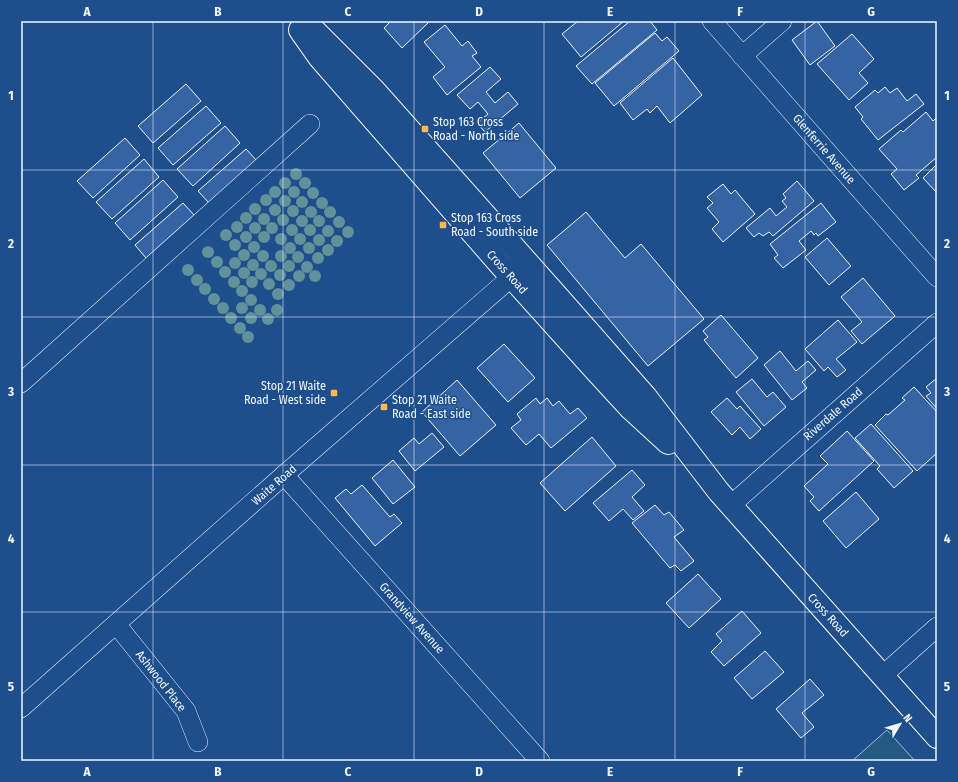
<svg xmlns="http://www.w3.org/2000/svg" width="958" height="782" font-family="'Fira Sans Condensed',sans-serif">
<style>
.green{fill:#245a82;stroke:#a8bbd7}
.building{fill:#3563a3;stroke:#f2f6ff}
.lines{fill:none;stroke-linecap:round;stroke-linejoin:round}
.minor-casing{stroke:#f2f6ff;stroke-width:20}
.highway-casing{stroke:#f2f6ff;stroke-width:24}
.minor{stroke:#1f4e8c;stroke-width:19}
.highway{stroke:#1f4e8c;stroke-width:22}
.tree{fill:#61919a}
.grid{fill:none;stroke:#f2f6ff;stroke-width:1;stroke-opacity:0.55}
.poi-dot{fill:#ffb74d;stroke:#1f4e8c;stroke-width:1.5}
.labels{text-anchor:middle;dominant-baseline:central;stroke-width:3;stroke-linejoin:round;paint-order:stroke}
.poi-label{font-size:12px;fill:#f2f6ff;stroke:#1f4e8c;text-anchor:start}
.street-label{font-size:12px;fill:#f2f6ff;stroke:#1f4e8c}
.neatline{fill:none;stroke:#f2f6ff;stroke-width:1.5}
.grid-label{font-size:13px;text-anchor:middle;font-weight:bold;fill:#f2f6ff}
</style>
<rect width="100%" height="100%" fill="#1f4e8c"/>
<polygon class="green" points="887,730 915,761 852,761"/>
<g class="building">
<polygon points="391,21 430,21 402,48 384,28"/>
<polygon points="578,21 624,21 581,57 562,34"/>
<polygon points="630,21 650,21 657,30 592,84 576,66"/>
<polygon points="817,21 835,46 810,65 792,40"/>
<polygon points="445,25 462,46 468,41 477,53 472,56 481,67 447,95 433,77 445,67 424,42"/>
<polygon points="655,33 662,41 667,37 679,51 614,106 595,83"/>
<polygon points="852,34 874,59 859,73 868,83 849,100 817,64"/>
<polygon points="673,58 702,95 670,123 657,106 650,113 647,109 633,120 620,103"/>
<polygon points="490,67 501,79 486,92 495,103 508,92 518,104 485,132 477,123 488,114 478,102 470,109 457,95"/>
<polygon points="186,84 201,101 153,143 138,126"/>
<polygon points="885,87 890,93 897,88 907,101 916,94 924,104 878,140 861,119 863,117 855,107 875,90 878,93"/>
<polygon points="206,106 221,123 173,165 158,148"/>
<polygon points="926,112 933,121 937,117 937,157 916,175 919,178 904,190 891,174 897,169 879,149 901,130 903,132"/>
<polygon points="519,123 556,168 520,198 483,153"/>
<polygon points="225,126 240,143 193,186 177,169"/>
<polygon points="125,138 140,155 93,198 77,181"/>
<polygon points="246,149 257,161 209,203 198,191"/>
<polygon points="144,159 159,177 112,219 96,202"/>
<polygon points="937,164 937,193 923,178"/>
<polygon points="163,180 178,197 130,240 115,223"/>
<polygon points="797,181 814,201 773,236 769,232 763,236 759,233 754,237 746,228 770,208 776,216 787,207 782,201 786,198 783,194"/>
<polygon points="723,184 731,194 735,190 755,214 723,242 712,229 719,222 707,208 713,203 707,197"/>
<polygon points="183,203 194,215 146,258 135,245"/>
<polygon points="821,203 836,222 818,236 816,233 814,235 811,231 799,241 806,250 783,268 774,258 778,255 770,244"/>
<polygon points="586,212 625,258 641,244 704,319 648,366 547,245"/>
<polygon points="827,238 851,266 829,285 805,257"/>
<polygon points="863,278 895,316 862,344 851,331 862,322 841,297"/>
<polygon points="721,315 758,358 736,378 704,340 708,337 703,331"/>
<polygon points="838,320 857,342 836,359 846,370 837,377 828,367 824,371 805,349"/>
<polygon points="504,344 535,378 508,402 477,368"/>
<polygon points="780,351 796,371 808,361 816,370 802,382 807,388 792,400 764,365"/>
<polygon points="937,378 937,409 926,396 931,393 926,387"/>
<polygon points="752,379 767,397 773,392 786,407 764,426 736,392"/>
<polygon points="457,380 496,425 460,456 422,412"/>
<polygon points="914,387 937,412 937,453 917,471 875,425 886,414 888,415 905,400 902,398"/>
<polygon points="536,398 540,404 547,398 553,406 559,401 570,414 578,408 587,418 551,448 539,434 526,445 511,428 521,420 517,414"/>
<polygon points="727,398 737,409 740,406 761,429 750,439 740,427 732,435 711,412"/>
<polygon points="871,424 913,471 894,488 877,469 880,466 855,438"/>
<polygon points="847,431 874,461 819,511 810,501 814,497 804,486 828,464 820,456"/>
<polygon points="432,433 444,447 415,471 399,451 414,438 419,444"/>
<polygon points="592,437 616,466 565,511 540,483"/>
<polygon points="393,460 415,487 393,504 372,478"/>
<polygon points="632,470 645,485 632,497 644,511 633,520 623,509 609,521 593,503"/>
<polygon points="362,485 390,517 394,514 402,523 375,546 335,498 346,489 351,494"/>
<polygon points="856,492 879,519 846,548 823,521"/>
<polygon points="655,505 664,515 669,512 684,530 674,537 694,561 681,571 675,565 670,568 632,523"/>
<polygon points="698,574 721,599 689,628 666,603"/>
<polygon points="742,611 761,633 724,666 711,652 722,641 716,634"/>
<polygon points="765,651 784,672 752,699 734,678"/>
<polygon points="810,679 824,695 802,713 814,727 801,738 776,709"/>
</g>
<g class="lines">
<g class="minor-casing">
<g id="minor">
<polyline points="712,21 937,277"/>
<polyline points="742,56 782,21"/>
<polyline points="21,383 310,124"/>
<polyline points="284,475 540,761"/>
<polyline points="731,505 937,323"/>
<polyline points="116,624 186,711 198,742"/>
<polyline points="882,676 937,627"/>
<polyline points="21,708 284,475 522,268"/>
</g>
</g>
<g class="highway-casing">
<g id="highway">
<polyline points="305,21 374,90 559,298 646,397 719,492 937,737"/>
<polyline points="300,30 319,57 497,261 595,370 631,409 668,443"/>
</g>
</g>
<use href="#minor" class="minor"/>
<use href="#highway" class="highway"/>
</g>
<g class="tree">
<circle cx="296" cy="174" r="6"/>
<circle cx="285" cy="183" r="6"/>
<circle cx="305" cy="183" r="6"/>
<circle cx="275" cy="192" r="6"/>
<circle cx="294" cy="192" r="6"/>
<circle cx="313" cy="193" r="6"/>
<circle cx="266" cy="200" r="6"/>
<circle cx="285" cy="201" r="6"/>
<circle cx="302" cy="202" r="6"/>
<circle cx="322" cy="203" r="6"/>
<circle cx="255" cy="209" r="6"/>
<circle cx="275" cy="210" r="6"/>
<circle cx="293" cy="211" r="6"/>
<circle cx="311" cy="212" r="6"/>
<circle cx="330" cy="212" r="6"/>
<circle cx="246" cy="218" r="6"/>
<circle cx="264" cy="219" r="6"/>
<circle cx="283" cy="220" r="6"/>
<circle cx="302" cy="221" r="6"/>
<circle cx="319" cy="221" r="6"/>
<circle cx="339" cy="222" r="6"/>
<circle cx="237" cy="227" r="6"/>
<circle cx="255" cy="228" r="6"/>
<circle cx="272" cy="228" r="6"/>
<circle cx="292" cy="230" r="6"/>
<circle cx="310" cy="230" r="6"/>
<circle cx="328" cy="231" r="6"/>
<circle cx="348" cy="232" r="6"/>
<circle cx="226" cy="235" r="6"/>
<circle cx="246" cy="237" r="6"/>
<circle cx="264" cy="237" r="6"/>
<circle cx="281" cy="239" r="6"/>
<circle cx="300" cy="239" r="6"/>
<circle cx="319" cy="240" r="6"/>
<circle cx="337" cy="241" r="6"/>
<circle cx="235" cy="245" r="6"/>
<circle cx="254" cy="247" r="6"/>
<circle cx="290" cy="248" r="6"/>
<circle cx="309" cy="248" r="6"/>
<circle cx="328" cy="250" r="6"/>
<circle cx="208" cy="252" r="6"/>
<circle cx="244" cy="255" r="6"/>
<circle cx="263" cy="256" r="6"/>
<circle cx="281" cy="256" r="6"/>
<circle cx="298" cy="257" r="6"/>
<circle cx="318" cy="258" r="6"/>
<circle cx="217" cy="262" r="6"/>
<circle cx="235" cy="263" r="6"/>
<circle cx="253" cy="265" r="6"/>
<circle cx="271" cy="266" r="6"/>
<circle cx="289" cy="266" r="6"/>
<circle cx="307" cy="267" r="6"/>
<circle cx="188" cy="270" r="6"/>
<circle cx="225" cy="272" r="6"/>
<circle cx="244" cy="273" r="6"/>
<circle cx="261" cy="274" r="6"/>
<circle cx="280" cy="275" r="6"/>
<circle cx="299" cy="276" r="6"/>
<circle cx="315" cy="276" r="6"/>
<circle cx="197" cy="280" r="6"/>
<circle cx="234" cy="282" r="6"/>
<circle cx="252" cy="282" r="6"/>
<circle cx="269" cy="284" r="6"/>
<circle cx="289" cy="285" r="6"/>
<circle cx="205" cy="289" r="6"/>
<circle cx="242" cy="291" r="6"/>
<circle cx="278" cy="294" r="6"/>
<circle cx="214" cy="299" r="6"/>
<circle cx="251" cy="300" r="6"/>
<circle cx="223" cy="308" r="6"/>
<circle cx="242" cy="308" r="6"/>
<circle cx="260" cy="310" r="6"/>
<circle cx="277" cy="310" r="6"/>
<circle cx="231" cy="318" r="6"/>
<circle cx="251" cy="318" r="6"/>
<circle cx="268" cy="319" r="6"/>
<circle cx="240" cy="328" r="6"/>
<circle cx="248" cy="337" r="6"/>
</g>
<path class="grid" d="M 153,21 L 153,761M 283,21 L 283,761M 414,21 L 414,761M 544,21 L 544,761M 675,21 L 675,761M 805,21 L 805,761M 21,170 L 937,170M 21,317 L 937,317M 21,465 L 937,465M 21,612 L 937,612"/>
<g class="poi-dot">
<rect x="421" y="125" width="8" height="8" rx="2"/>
<rect x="439" y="221" width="8" height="8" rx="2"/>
<rect x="330" y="389" width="8" height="8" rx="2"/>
<rect x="380" y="403" width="8" height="8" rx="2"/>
</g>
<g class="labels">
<g class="poi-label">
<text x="433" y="122">Stop 163 Cross<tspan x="433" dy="14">Road - North side</tspan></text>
<text x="451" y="218">Stop 163 Cross<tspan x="451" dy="14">Road - South side</tspan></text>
<text x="326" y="386" text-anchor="end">Stop 21 Waite<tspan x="326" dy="14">Road - West side</tspan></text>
<text x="392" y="400">Stop 21 Waite<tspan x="392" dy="14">Road - East side</tspan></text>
</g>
<g class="street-label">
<text transform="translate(824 149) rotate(49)">Glenferrie Avenue</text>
<text transform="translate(507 272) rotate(48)">Cross Road</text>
<text transform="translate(833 414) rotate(-41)">Riverdale Road</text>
<text transform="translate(274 485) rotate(-41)">Waite Road</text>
<text transform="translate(828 615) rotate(48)">Cross Road</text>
<text transform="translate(412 618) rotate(48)">Grandview Avenue</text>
<text transform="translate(161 681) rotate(52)">Ashwood Place</text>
</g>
</g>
<rect width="958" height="782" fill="none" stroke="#1f4e8c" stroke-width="44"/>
<g transform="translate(900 724) rotate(52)" stroke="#1f4e8c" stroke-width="3" paint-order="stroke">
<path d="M0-3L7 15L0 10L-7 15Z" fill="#f2f6ff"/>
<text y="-6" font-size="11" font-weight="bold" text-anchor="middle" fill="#f2f6ff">N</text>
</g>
<rect x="22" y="22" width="914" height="738" class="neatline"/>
<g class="grid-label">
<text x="87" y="16">A</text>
<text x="218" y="16">B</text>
<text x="348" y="16">C</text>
<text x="479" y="16">D</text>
<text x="610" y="16">E</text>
<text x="740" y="16">F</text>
<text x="871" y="16">G</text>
<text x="11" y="100">1</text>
<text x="947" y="100">1</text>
<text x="11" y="248">2</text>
<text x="947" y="248">2</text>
<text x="11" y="396">3</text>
<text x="947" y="396">3</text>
<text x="11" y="543">4</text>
<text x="947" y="543">4</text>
<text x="11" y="691">5</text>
<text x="947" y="691">5</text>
<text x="87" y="776">A</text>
<text x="218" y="776">B</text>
<text x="348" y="776">C</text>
<text x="479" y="776">D</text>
<text x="610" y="776">E</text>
<text x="740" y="776">F</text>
<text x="871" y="776">G</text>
</g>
</svg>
